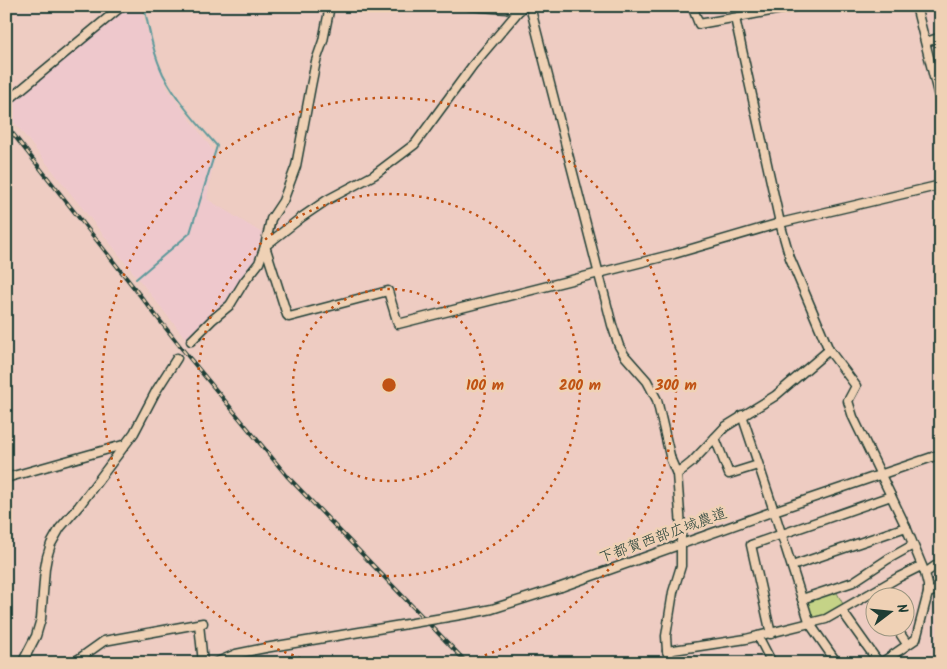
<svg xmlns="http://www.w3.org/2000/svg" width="947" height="669" font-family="Kalam,'Klee One',sans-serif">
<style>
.built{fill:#eec8cc}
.green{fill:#c5d387;stroke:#72885e}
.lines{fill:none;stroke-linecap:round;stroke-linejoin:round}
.stream{stroke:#5d999b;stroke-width:2}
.minor-casing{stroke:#1f3d34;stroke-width:11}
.minor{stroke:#efd1b5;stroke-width:8}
.rail-casing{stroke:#1f3d34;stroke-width:4}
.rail{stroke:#efd1b5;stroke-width:2;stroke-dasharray:5.5;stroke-linecap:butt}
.minor-bridge-casing{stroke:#1f3d34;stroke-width:11;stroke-linecap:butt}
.minor-bridge{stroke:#efd1b5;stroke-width:8}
.ring{fill:none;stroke:#c05314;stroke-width:2.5;stroke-dasharray:2.5 5}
.labels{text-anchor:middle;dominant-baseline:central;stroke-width:5;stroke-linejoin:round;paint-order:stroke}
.street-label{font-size:15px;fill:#1f3d34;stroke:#efd1b5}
.centre{fill:#c05314;stroke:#efd1b5;stroke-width:2.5}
.ring-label{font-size:15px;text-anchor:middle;font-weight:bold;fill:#c05314;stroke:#efd1b5;stroke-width:5;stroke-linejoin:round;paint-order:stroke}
</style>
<rect width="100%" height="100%" fill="#eeccc2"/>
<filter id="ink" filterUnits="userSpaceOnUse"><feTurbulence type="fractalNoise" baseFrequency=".02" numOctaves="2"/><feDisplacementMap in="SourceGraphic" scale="10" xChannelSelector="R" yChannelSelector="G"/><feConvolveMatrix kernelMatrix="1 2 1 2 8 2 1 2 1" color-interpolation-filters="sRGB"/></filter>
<g filter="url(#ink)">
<polygon class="built" points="127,6 140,6 158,65 168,89 215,153 207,199 262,233 254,265 240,282 228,302 186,339 6,112 6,104"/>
<polygon class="green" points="836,591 844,606 815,619 812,617 807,604 810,600"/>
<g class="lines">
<path class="stream" d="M 136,279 L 190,233 L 217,146 C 197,123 177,101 163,74 C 153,53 149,29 144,6"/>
<g class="minor-casing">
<g id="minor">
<polyline points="469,6 520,10"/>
<polyline points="530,6 612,325 619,346 625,356 647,381 657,400 671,460 677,474 681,527 681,566 673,592 666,636 667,651 671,663"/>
<polyline points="692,6 699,24 799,6"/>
<polyline points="916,6 941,105"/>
<polyline points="735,18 780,223 790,258 829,350 856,386 848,401 853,417 906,527 925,573 928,585 928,593 916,639 881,663"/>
<polyline points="926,42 941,37"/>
<polyline points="6,102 122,6"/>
<polyline points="265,246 287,315 289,317 388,291 398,324 674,254 780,223 941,185"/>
<polyline points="265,246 302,217 327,200 374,175 415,144 473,65 523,6"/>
<polyline points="191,341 212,320 230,305 244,282 259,263 265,246 271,219 283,201 296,166 311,86 316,61 323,41 330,6"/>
<polyline points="742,415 774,511 810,624 837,663"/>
<polyline points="715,438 729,474 758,465"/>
<polyline points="677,474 691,463 725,427 775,396 829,350"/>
<polyline points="6,478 123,445"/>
<polyline points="792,566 906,527"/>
<polyline points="925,573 941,562"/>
<polyline points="561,587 774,511 941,454"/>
<polyline points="928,593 941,589"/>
<polyline points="802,599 853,582 888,559 913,545"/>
<polyline points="842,611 879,663"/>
<polyline points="199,624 203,663"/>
<polyline points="895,626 907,644"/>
<polyline points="771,634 751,545 891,496"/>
<polyline points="758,636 772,663"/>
<polyline points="667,651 746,639 826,619 899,577 921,566"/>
<polyline points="22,663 36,636 41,619 45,568 47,557 51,544 60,528 79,506 134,433 156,391 177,358"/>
<polyline points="73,663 104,641 203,623"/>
<polyline points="215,663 236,654 265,648"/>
<polyline points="823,663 835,660"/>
</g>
</g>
<use href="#minor" class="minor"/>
<g class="rail-casing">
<polyline id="rail" points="6,125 183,350 287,476 467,663"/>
</g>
<use href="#rail" class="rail"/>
<g class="minor-bridge-casing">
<polyline id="minor-bridge" points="265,648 472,613 492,609 561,587"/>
</g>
<use href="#minor-bridge" class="minor-bridge"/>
</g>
</g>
<g class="ring">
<circle cx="389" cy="385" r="96"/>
<circle cx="389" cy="385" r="191"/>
<path d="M315 662A287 287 0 1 1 463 662"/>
</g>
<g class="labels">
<g class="street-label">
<text transform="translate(663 536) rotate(-20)">下都賀西部広域農道</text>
</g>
</g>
<circle cx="389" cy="385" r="8" class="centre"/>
<g class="ring-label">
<text x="485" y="390">100 m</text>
<text x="580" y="390">200 m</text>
<text x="676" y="390">300 m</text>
</g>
<rect width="947" height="669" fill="none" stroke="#efd1b5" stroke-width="25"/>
<rect x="12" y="12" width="922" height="644" fill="none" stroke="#1f3d34" stroke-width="2" filter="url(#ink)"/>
<g transform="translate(890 612) rotate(74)"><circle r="24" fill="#efd1b5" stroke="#9c9681"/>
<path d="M0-4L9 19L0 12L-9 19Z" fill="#1f3d34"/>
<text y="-8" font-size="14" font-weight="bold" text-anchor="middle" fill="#1f3d34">N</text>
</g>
</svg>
